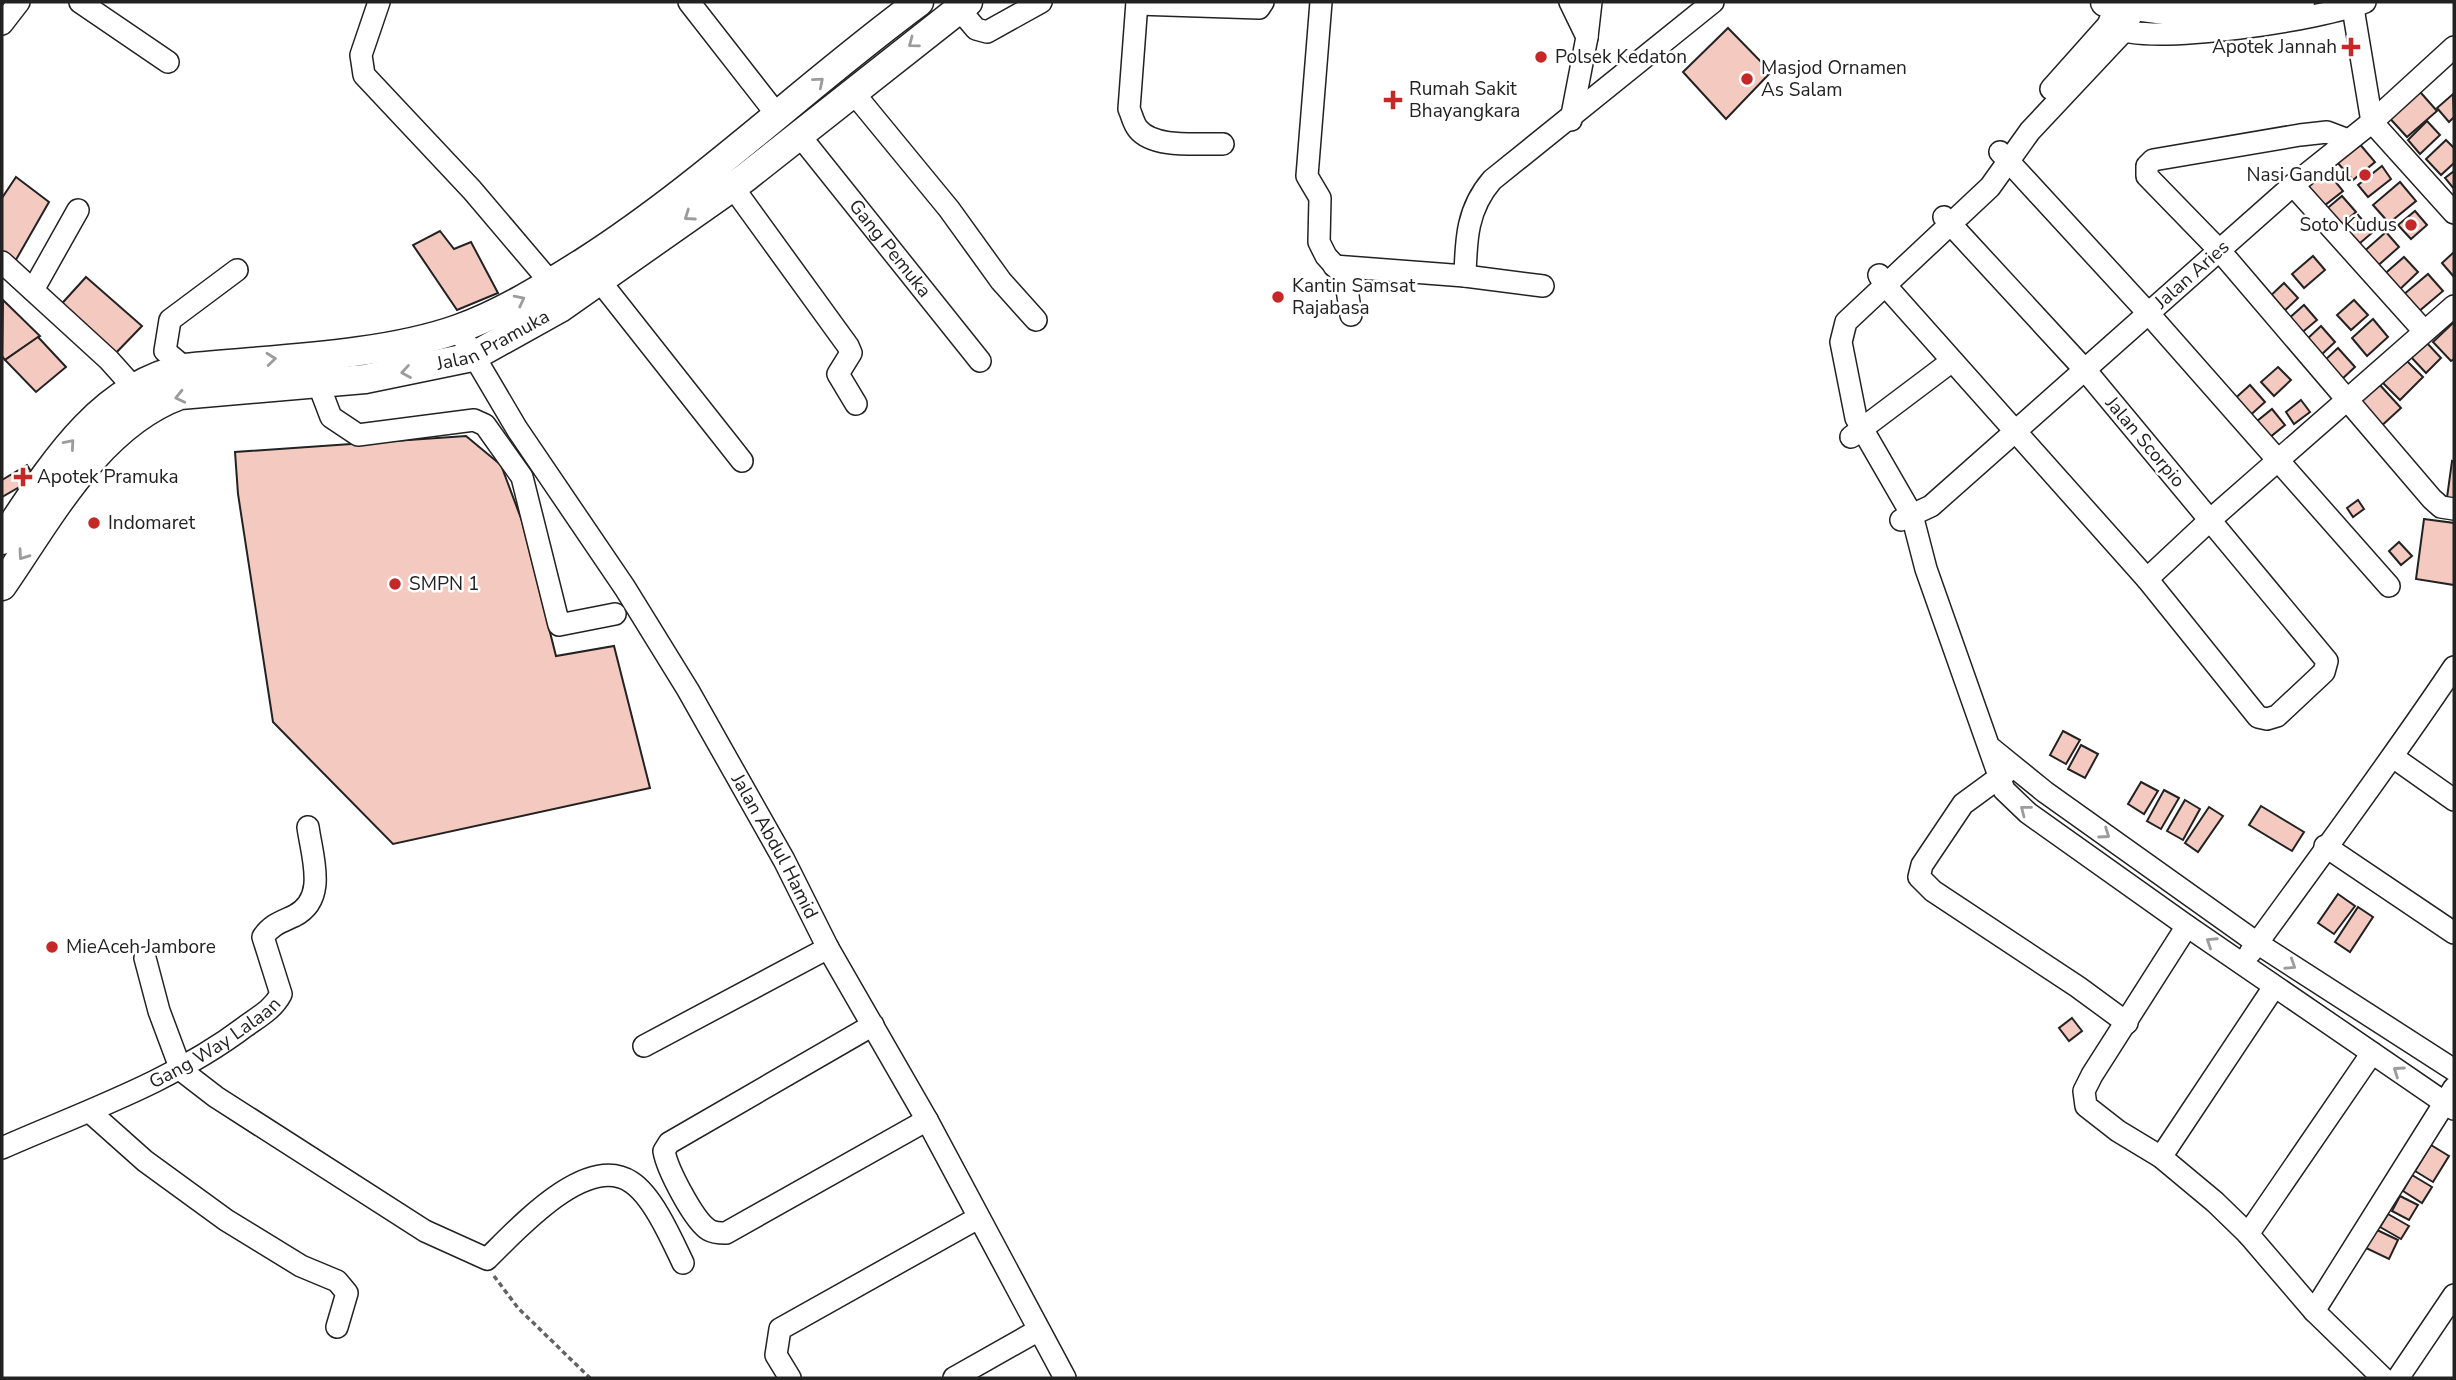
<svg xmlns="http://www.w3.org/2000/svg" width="2456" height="1380" font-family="'Nunito Sans',sans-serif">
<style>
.building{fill:#f3c9c0;stroke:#222;stroke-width:2}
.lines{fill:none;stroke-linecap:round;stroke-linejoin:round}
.minor-casing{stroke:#222;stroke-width:24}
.major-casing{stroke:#222;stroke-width:31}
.path{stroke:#646464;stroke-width:3.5;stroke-dasharray:5 3.5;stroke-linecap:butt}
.minor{stroke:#fff;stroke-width:21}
.major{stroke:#fff;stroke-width:28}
.oneway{stroke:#9c9c9c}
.poi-dot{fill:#c62828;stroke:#fff;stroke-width:2.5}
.labels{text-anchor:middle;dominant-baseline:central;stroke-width:5;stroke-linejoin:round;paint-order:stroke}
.poi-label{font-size:19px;fill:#222;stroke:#fff;text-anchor:start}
.street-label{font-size:19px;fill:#222;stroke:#fff}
</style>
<rect width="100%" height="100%" fill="#fff"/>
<g class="building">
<polygon points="1728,28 1771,72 1726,119 1683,72"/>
<polygon points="2414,85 2437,111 2407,137 2384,112"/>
<polygon points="2453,94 2454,117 2449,122 2437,108"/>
<polygon points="2427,121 2440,135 2420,154 2408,140"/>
<polygon points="2446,140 2454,148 2454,163 2441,175 2426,159"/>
<polygon points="2358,142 2375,162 2353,180 2336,161"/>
<polygon points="2382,166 2391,179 2368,197 2358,185"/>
<polygon points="2326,170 2343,191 2320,209 2303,188"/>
<polygon points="2454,171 2454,189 2445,178"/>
<polygon points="16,177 49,202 13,265 2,255 2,198"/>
<polygon points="2400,182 2416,201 2389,223 2373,205"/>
<polygon points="2342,196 2356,212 2338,227 2324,211"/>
<polygon points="2415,211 2427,225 2411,239 2398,225"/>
<polygon points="2358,215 2373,232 2353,249 2339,232"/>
<polygon points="440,231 454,249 471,242 498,293 457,310 413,245"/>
<polygon points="2386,232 2399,247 2374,269 2361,254"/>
<polygon points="2454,252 2454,277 2442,263"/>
<polygon points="2313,256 2325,270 2304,288 2292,274"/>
<polygon points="2404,257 2418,272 2396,293 2381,277"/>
<polygon points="2428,274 2443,291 2418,312 2403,295"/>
<polygon points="86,277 142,326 111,358 56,310"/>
<polygon points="2284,283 2298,298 2279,316 2265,301"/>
<polygon points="3,300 40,336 5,360 2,356"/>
<polygon points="2354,300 2368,315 2351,330 2337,315"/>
<polygon points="2304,305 2317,320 2299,335 2287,320"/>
<polygon points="2373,319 2388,337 2367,356 2352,338"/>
<polygon points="2454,322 2454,359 2451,361 2433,342"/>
<polygon points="2321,326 2335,342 2320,356 2306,340"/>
<polygon points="38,337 66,367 36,392 5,360"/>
<polygon points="2426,342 2441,358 2426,373 2411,357"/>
<polygon points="2338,348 2355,367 2341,380 2324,361"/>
<polygon points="2403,357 2423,377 2400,400 2380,380"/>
<polygon points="2278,367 2291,380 2274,396 2261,382"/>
<polygon points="2378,383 2401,408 2378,429 2355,403"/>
<polygon points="2250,385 2265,402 2246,419 2231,402"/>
<polygon points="2301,400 2310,412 2294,424 2286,412"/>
<polygon points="2272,409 2285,425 2264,442 2251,426"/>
<polygon points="466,436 501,465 522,521 556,656 614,646 650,788 393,844 273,722 238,494 235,452"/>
<polygon points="2452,461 2454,462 2454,507 2446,505"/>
<polygon points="27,465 35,478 2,497 2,480"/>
<polygon points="2358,500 2364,509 2353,517 2347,508"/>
<polygon points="2424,519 2454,523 2454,585 2416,579"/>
<polygon points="2399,542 2412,556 2401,565 2389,551"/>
<polygon points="2063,731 2080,740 2066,764 2050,755"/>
<polygon points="2081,745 2098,754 2085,778 2068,769"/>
<polygon points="2141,782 2158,791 2144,814 2128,804"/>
<polygon points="2164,790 2179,798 2161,829 2147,821"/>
<polygon points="2185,800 2200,809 2183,840 2167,831"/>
<polygon points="2261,806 2304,832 2292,851 2249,825"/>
<polygon points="2209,807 2223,816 2198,852 2185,843"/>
<polygon points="2338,894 2355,906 2334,934 2318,923"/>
<polygon points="2358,907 2373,917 2350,952 2335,942"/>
<polygon points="2072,1018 2082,1031 2069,1041 2059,1028"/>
<polygon points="2431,1145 2449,1156 2433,1182 2415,1171"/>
<polygon points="2412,1175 2432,1187 2422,1203 2403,1191"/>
<polygon points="2400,1196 2418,1205 2409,1220 2392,1211"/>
<polygon points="2388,1214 2409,1226 2401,1239 2380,1227"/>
<polygon points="2375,1229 2398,1240 2389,1259 2366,1248"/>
</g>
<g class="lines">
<g class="minor-casing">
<g id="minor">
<polyline points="80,2 168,62"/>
<polyline points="379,2 361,55 364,75 472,190 551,283"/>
<polyline points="689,2 778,116"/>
<path d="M 1137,2 L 1129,109 C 1132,115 1133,123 1138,129 C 1154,149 1200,143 1223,144"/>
<polyline points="1321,2 1307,176 1320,198 1319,242 1326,256 1345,277 1351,315"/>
<polyline points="1570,2 1587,37 1571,120"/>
<polyline points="2352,2 2372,122 2454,213"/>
<polyline points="1137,4 1259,8 1263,2"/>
<polyline points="2136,6 2122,33 2030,131 1990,187 1846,322 1841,342 1856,418 1912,515 1926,569 2004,790 2028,813 2187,926 2454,1109"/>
<polyline points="959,9 976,29 987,32 1041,2"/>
<polyline points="2,24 19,2"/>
<path d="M 2112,27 C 2150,47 2324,19 2365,2"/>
<polyline points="1587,37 1591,2"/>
<polyline points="2051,89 2108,25 2117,3"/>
<polyline points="852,91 949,209 1001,281 1036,320"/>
<path id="s1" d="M 800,136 L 980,361"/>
<polyline points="2348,140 2327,132 2300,135 2153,160 2147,166 2147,176 2220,251 2432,499 2441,507 2454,509"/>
<polyline points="2000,152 2149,314 2389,586"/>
<polyline points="2293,185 2424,331"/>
<polyline points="732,186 848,346 851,353 838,374 856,404"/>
<polyline points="2,262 109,360 135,389"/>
<polyline points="1334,266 1465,276 1543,286"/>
<polyline points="1879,275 1885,285 2147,579 2258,717 2267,719 2277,716 2324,672 2327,661 2086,371 1944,217"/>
<path d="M 1465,276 C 1466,239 1467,209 1492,180 L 1713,2"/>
<polyline points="599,280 742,461"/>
<polyline points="33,290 78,210"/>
<path id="s2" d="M 458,329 L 517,429 L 625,588 L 688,690 L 784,860 L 828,948 L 927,1120 L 1065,1378"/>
<polyline points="185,368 165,351 170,320 237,270"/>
<polyline points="318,383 331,417 358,435 474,420 485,425 522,477 559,625 615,614"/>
<polyline points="1851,437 1952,361"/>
<path id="s3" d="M 1901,520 L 1931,506 L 2293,185 L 2372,122 L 2454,47"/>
<polyline points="2147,579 2210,520 2454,306"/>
<polyline points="1992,749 2045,792 2257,943 2454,1070"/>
<polyline points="2393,757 2454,800"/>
<polyline points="2008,771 1963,804 1922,865 1919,877 1933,891 2078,987 2127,1023"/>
<polyline points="2325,846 2454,933"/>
<polyline points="2187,926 2092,1075 2084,1091 2086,1106 2118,1131 2161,1157 2215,1202 2248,1234 2314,1311 2383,1378"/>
<path d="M 2250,953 C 2319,858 2389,764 2454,667"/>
<path d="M 145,958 L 159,1011 L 181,1070 L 216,1097 L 425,1231 L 487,1259 C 516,1231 586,1152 631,1182 C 653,1196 672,1240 683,1263"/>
<path d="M 873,1025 L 669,1143 L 664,1151 C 667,1169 694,1221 709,1230 C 714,1233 721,1233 726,1233 L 927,1120"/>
<polyline points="644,1046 828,948"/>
<polyline points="90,1112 145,1161 226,1220 301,1266 337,1281 347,1293 337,1327"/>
<path id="s4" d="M 2,1148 C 86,1111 172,1082 246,1026 C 260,1016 273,1009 281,994 L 263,937 C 271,925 281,922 294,916 C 328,899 312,857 308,827"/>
<polyline points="2161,1157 2274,987"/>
<polyline points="2248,1234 2372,1053"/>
<polyline points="2314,1311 2454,1088"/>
<polyline points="790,1378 776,1355 780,1329 978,1218"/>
<polyline points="954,1378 1037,1331"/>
<polyline points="2398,1378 2454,1295"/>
</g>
</g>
<g class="major-casing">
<g id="major">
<polyline points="2105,2 2180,12 2281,7 2300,2"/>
<path d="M 2,540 C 49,470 97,387 185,368 C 269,359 379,357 458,329 C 503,313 544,287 584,262 C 704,185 805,86 919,2"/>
<path id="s5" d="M 2,586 C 49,518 98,425 180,395 L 365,379 L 472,357 L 560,308 L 745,178 L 968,2"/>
</g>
</g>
<polyline class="path" points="494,1276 518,1308 590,1378"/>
<use href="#minor" class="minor"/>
<use href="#major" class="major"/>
</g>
<defs><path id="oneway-chevron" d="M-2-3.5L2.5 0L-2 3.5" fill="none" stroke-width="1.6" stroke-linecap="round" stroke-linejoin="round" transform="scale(1.75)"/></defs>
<g class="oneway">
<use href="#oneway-chevron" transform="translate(913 43) rotate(143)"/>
<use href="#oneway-chevron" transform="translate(819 82) rotate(-40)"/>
<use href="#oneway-chevron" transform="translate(689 216) rotate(145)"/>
<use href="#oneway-chevron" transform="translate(520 300) rotate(-27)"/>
<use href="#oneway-chevron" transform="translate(271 359) rotate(-6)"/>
<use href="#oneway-chevron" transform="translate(406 372) rotate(171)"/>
<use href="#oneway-chevron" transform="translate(180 397) rotate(167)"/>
<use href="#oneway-chevron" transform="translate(70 444) rotate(-49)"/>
<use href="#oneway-chevron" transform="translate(23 555) rotate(125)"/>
<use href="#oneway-chevron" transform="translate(2025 810) rotate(-142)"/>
<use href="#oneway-chevron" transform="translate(2105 834) rotate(35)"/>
<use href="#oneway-chevron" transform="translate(2211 942) rotate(-147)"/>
<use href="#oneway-chevron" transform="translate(2291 965) rotate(33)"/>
<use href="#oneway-chevron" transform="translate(2398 1071) rotate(-145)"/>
</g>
<g class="poi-dot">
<path d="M2347.5 36.5h7v7h7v7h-7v7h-7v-7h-7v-7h7z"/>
<circle cx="1541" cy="57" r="7"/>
<circle cx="1747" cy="79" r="7"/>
<path d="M1389.5 89.5h7v7h7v7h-7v7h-7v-7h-7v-7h7z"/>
<circle cx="2365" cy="175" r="7"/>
<circle cx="2411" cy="225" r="7"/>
<circle cx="1278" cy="297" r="7"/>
<path d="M19.5 466.5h7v7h7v7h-7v7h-7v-7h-7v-7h7z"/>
<circle cx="94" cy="523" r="7"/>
<circle cx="395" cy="584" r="7"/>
<circle cx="52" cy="947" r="7"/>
</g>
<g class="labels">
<g class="poi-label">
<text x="2337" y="47" text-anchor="end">Apotek Jannah</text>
<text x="1555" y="57">Polsek Kedaton</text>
<text x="1761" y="68">Masjod Ornamen<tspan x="1761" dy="22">As Salam</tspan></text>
<text x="1409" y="89">Rumah Sakit<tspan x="1409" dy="22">Bhayangkara</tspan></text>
<text x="2351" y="175" text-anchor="end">Nasi Gandul</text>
<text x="2397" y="225" text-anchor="end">Soto Kudus</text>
<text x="1292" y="286">Kantin Samsat<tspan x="1292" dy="22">Rajabasa</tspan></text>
<text x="37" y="477">Apotek Pramuka</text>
<text x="108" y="523">Indomaret</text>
<text x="409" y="584">SMPN 1</text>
<text x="66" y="947">MieAceh Jambore</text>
</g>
<g class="street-label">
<text stroke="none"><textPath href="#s1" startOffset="144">Gang Pemuka</textPath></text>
<text stroke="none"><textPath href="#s3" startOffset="382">Jalan Aries</textPath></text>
<text stroke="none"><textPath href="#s5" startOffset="586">Jalan Pramuka</textPath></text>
<text transform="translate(2145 442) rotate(50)">Jalan Scorpio</text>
<text stroke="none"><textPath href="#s2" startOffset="607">Jalan Abdul Hamid</textPath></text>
<text stroke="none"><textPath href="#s4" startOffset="238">Gang Way Lalaan</textPath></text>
</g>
</g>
<rect width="2456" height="1380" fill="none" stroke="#222222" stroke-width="7"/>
</svg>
